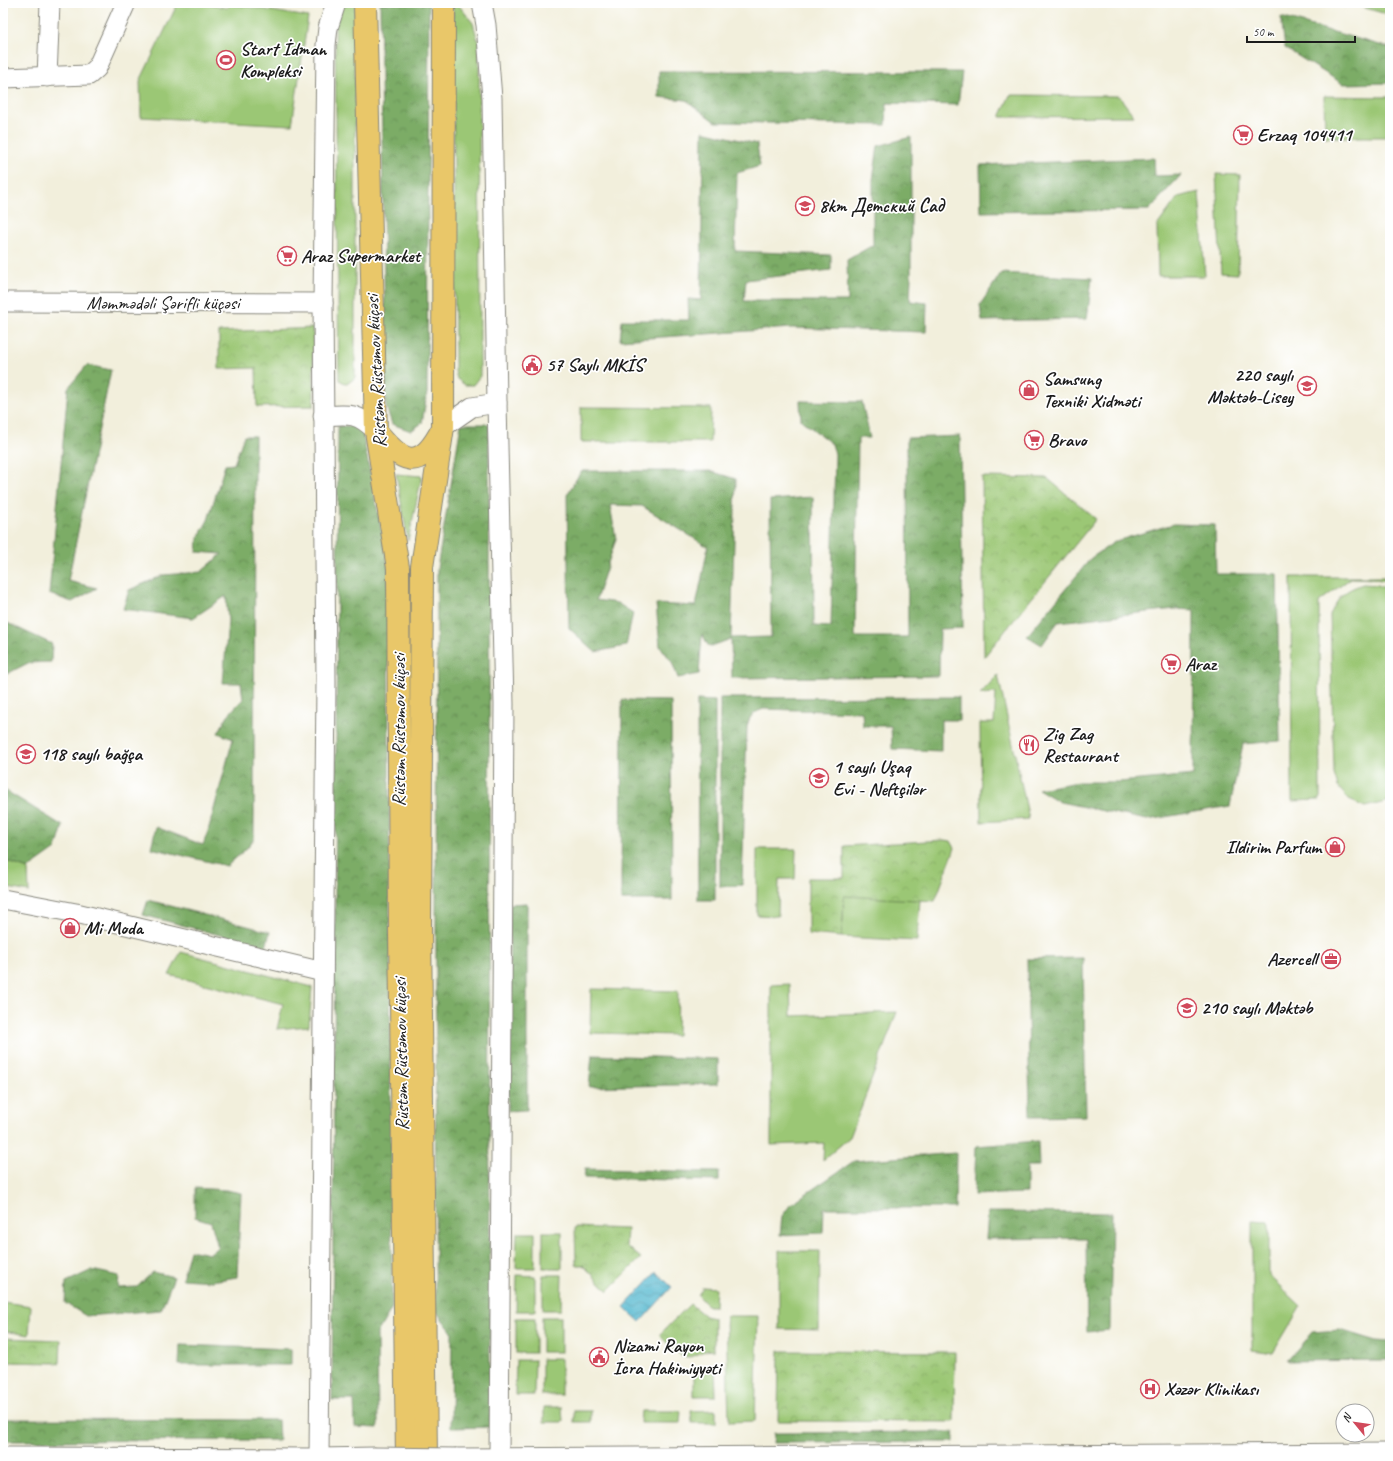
<svg xmlns="http://www.w3.org/2000/svg" width="1393" height="1461" font-family="Caveat,sans-serif">
<style>
.grass{fill:#9bc774;stroke:#5c7248}
.forest{fill:url(#forest-crowns);stroke:#4c6441}
.park{fill:url(#park-crowns);stroke:#5c7248}
.water{fill:url(#water-waves);stroke:#366975}
.lines{fill:none;stroke-linecap:round;stroke-linejoin:round}
.minor-casing{stroke:#87867c;stroke-width:21}
.major-casing{stroke:#87867c;stroke-width:24}
.minor{stroke:#fff;stroke-width:19}
.major{stroke:#e9c769;stroke-width:22}
.minor-bridge-casing{stroke:#87867c;stroke-width:21;stroke-linecap:butt}
.minor-bridge{stroke:#fff;stroke-width:19}
.labels{text-anchor:middle;dominant-baseline:central;stroke-width:3.5;stroke-linejoin:round;paint-order:stroke}
.poi-label{font-size:19px;font-weight:bold;fill:#1c1c1c;stroke:#fff;text-anchor:start}
.street-label{font-size:19px;fill:#1c1c1c;stroke:#fff}
</style>
<defs>
<pattern id="forest-crowns" width="20" height="18" patternUnits="userSpaceOnUse"><rect width="20" height="18" fill="#7cac66"/><path d="M2 6a3 3 0 1 1 6 0M12 15a3 3 0 1 1 6 0" fill="none" stroke="#658b53"/></pattern>
<pattern id="park-crowns" width="20" height="18" patternUnits="userSpaceOnUse"><rect width="20" height="18" fill="#9bc774"/><path d="M2 6a3 3 0 1 1 6 0M12 15a3 3 0 1 1 6 0" fill="none" stroke="#85aa64"/></pattern>
<pattern id="water-waves" width="16" height="10" patternUnits="userSpaceOnUse"><rect width="16" height="10" fill="#4fb6ce"/><path d="M0 5q4-4 8 0t8 0" fill="none" stroke="#4193a6"/></pattern>
</defs>
<rect width="100%" height="100%" fill="#fff"/>
<filter id="ink" filterUnits="userSpaceOnUse"><feTurbulence type="fractalNoise" baseFrequency=".025" numOctaves="2"/><feDisplacementMap in="SourceGraphic" scale="8" xChannelSelector="R" yChannelSelector="G"/><feConvolveMatrix kernelMatrix="1 2 1 2 8 2 1 2 1" color-interpolation-filters="sRGB"/></filter>
<filter id="wash" filterUnits="userSpaceOnUse"><feTurbulence type="fractalNoise" baseFrequency=".012" numOctaves="4" result="noise"/><feDisplacementMap in="SourceGraphic" scale="16" xChannelSelector="R" yChannelSelector="G"/><feGaussianBlur stdDeviation="0.9" result="paint"/><feColorMatrix in="noise" values="0 0 0 0 0 0 0 0 0 0 0 0 0 0 0 0 0 1.4 0 .05"/><feComposite in="paint" operator="in"/></filter>
<g filter="url(#wash)">
<rect width="100%" height="100%" fill="#f2efdc"/>
<g class="grass">
<polygon points="178,3 204,3 227,8 231,4 308,17 292,125 141,117 140,81"/>
<polygon points="344,3 355,3 355,378 347,384 339,380 335,25"/>
<polygon points="453,3 457,3 473,23 479,44 480,367 480,376 473,385 465,385 457,379 455,371"/>
<polygon points="1347,3 1390,3 1390,15"/>
<polygon points="1010,95 1119,96 1134,116 1000,117"/>
<polygon points="1324,96 1390,97 1390,137 1325,137"/>
<polygon points="1216,174 1240,175 1238,274 1221,273"/>
<polygon points="1199,192 1205,276 1158,276 1157,226 1178,197"/>
<polygon points="581,407 711,408 710,442 581,442"/>
<polygon points="396,474 422,476 408,541"/>
<polygon points="1291,577 1390,577 1390,582 1376,579 1351,578 1319,602 1320,800 1292,801"/>
<path d="M 1363,584 L 1378,585 L 1390,591 L 1390,801 L 1365,807 L 1349,800 L 1338,787 L 1334,774 L 1330,615 C 1339,596 1343,591 1363,584 Z"/>
<polygon points="998,675 1029,819 981,822 980,723 994,723 996,693 980,694"/>
<polygon points="757,849 796,849 795,879 779,879 778,916 757,915"/>
<polygon points="3,860 28,869 29,892 3,887"/>
<polygon points="844,895 920,899 917,941 842,937"/>
<polygon points="181,952 312,987 309,1026 277,1029 283,1004 169,975"/>
<polygon points="790,984 791,1016 897,1012 850,1137 823,1160 824,1143 771,1145 771,985"/>
<polygon points="591,989 678,991 677,1035 590,1033"/>
<polygon points="1252,1221 1269,1222 1269,1276 1301,1306 1273,1353 1252,1350"/>
<rect x="543" y="1232" width="19" height="36"/>
<polygon points="517,1233 535,1233 535,1268 516,1268"/>
<polygon points="779,1251 820,1251 819,1330 779,1329"/>
<polygon points="517,1275 535,1276 535,1311 516,1311"/>
<polygon points="543,1275 562,1275 561,1310 543,1310"/>
<polygon points="703,1287 716,1288 715,1306 708,1306 698,1295"/>
<polygon points="3,1302 31,1306 29,1335 3,1331"/>
<polygon points="726,1316 758,1316 755,1421 729,1422"/>
<rect x="542" y="1317" width="19" height="35"/>
<rect x="516" y="1318" width="19" height="35"/>
<rect x="542" y="1359" width="19" height="36"/>
<polygon points="516,1360 535,1360 534,1395 515,1395"/>
<polygon points="715,1365 716,1396 694,1396 694,1373 706,1366"/>
<polygon points="544,1407 562,1407 563,1422 544,1422"/>
<polygon points="716,1410 716,1423 692,1423 691,1411"/>
<rect x="574" y="1411" width="17" height="11"/>
<polygon points="641,1411 681,1411 680,1423 640,1423"/>
</g>
<g class="forest">
<polygon points="380,3 429,3 427,393 422,423 411,431 392,424 386,407"/>
<polygon points="1281,17 1390,48 1390,83 1343,84 1285,48"/>
<polygon points="659,71 962,72 958,105 887,103 886,125 715,122 686,100 659,97"/>
<polygon points="703,131 757,144 760,166 737,173 735,251 831,255 831,270 746,280 744,301 848,301 847,260 873,245 873,180 878,146 911,137 911,277 910,301 927,303 926,332 792,328 620,340 622,320 689,320 688,299 701,300"/>
<polygon points="1154,158 1155,176 1181,175 1149,210 981,212 980,165"/>
<polygon points="1001,273 1092,278 1087,319 982,321 980,305"/>
<polygon points="87,365 111,370 68,581 97,588 72,602 49,594 68,388"/>
<polygon points="800,401 862,402 870,438 858,438 855,637 908,637 907,438 960,436 963,628 940,629 939,676 732,678 731,639 709,647 702,634 699,674 678,678 672,662 660,646 656,604 696,606 708,547 642,506 610,505 616,539 596,600 617,603 633,613 626,646 595,652 569,628 567,495 581,471 710,471 736,479 731,638 771,637 770,500 813,497 814,626 831,627 835,454 832,444 801,420"/>
<polygon points="461,424 489,424 490,1427 451,1428 452,1332 435,1310 437,568"/>
<polygon points="338,426 361,426 388,564 392,1308 377,1333 378,1428 355,1427 354,1400 332,1400"/>
<polygon points="244,436 255,436 254,839 245,850 227,866 151,848 156,827 203,845 208,831 233,739 218,733 228,715 243,699 241,683 223,683 228,621 226,596 193,618 123,609 129,590 164,575 201,572 222,554 197,552 198,538 208,520 225,465 234,464"/>
<polygon points="1173,524 1215,525 1216,574 1277,574 1280,741 1243,744 1230,806 1147,820 1060,802 1038,789 1078,782 1119,782 1193,775 1194,610 1175,609 1058,622 1042,645 1027,636 1091,558 1116,541"/>
<polygon points="3,621 52,644 51,662 28,663 3,676"/>
<path d="M 959,697 L 959,720 L 941,720 L 941,751 L 892,749 L 891,726 L 863,726 L 862,712 L 764,709 C 754,712 750,715 747,726 L 742,885 L 720,887 L 720,698 Z"/>
<polygon points="622,700 671,701 672,900 621,900"/>
<polygon points="697,700 715,701 715,900 698,900"/>
<polygon points="3,789 63,826 56,849 28,869 3,860"/>
<polygon points="148,900 270,932 266,947 143,915"/>
<polygon points="527,903 527,1110 508,1111 510,904"/>
<polygon points="1083,958 1086,1116 1030,1117 1027,959"/>
<polygon points="592,1055 718,1059 718,1084 589,1087"/>
<polygon points="1038,1141 1039,1166 1027,1166 1027,1193 974,1195 976,1146"/>
<polygon points="956,1153 955,1208 824,1208 823,1233 780,1235 782,1216 791,1204 854,1161"/>
<polygon points="585,1169 719,1172 719,1181 584,1178"/>
<polygon points="195,1188 226,1190 241,1193 237,1277 212,1281 182,1279 190,1250 209,1254 218,1247 211,1222 195,1217"/>
<polygon points="988,1212 1112,1213 1110,1330 1087,1332 1086,1238 986,1239"/>
<polygon points="92,1270 119,1276 118,1288 137,1287 153,1272 174,1277 161,1310 86,1316 65,1303 66,1282"/>
<polygon points="1340,1330 1376,1341 1390,1342 1390,1360 1287,1361 1312,1332"/>
<polygon points="180,1345 291,1349 291,1365 179,1365"/>
<polygon points="3,1419 278,1420 279,1440 3,1441"/>
<polygon points="954,1432 954,1442 773,1443 774,1433"/>
</g>
<g class="park">
<polygon points="313,328 314,406 257,407 256,368 219,369 219,332"/>
<polygon points="982,477 1047,478 1096,519 984,657"/>
<polygon points="944,840 951,841 955,848 935,901 844,896 842,937 808,934 808,878 844,878 844,846"/>
<polygon points="575,1227 627,1229 626,1246 641,1258 608,1291 583,1265 576,1265"/>
<path d="M 690,1304 L 705,1316 L 714,1318 L 714,1350 C 703,1350 702,1353 693,1356 C 680,1361 668,1343 659,1335 Z"/>
<polygon points="3,1338 61,1340 60,1363 3,1362"/>
<polygon points="779,1351 955,1352 954,1422 778,1421"/>
</g>
<polygon class="water" points="656,1272 672,1287 640,1322 624,1307"/>
</g>
<g filter="url(#ink)">
<g class="lines">
<g class="minor-casing">
<g id="minor">
<polyline points="482,3 486,25 492,98 497,403 504,704 499,1457"/>
<polyline points="47,77 50,3"/>
<polyline points="3,78 89,75 97,68 126,3"/>
<polyline points="3,302 323,303"/>
<path d="M 323,416 C 349,414 357,412 376,431"/>
<polyline points="443,427 472,407 497,403"/>
<polyline points="3,899 76,913 323,972"/>
<polyline points="3,1457 315,1458"/>
<polyline points="319,1458 326,682 323,303 326,45 328,28 336,3"/>
<polyline points="320,1458 374,1457"/>
<polyline points="456,1458 1390,1453"/>
</g>
</g>
<g class="major-casing">
<g id="major">
<polyline points="365,3 376,431 398,568 400,929 407,1458"/>
<path d="M 376,431 C 402,463 419,473 442,430"/>
<polyline points="426,1458 420,928 422,567 443,427 444,3"/>
</g>
</g>
<use href="#minor" class="minor"/>
<use href="#major" class="major"/>
<g class="minor-bridge-casing">
<polyline id="minor-bridge" points="374,1457 456,1458"/>
</g>
<use href="#minor-bridge" class="minor-bridge"/>
</g>
</g>
<defs>
<g id="stadium-ring" transform="scale(1)"><circle r="9.5" fill="#fff" stroke="#d1495b" stroke-width="1.5"/><path d="M0-5a6.5 5 0 1 0 0 10a6.5 5 0 1 0 0-10ZM-3.5-1.8h7v3.6h-7Z" fill="#d1495b"/></g>
<g id="supermarket-ring" transform="scale(1)"><circle r="9.5" fill="#fff" stroke="#d1495b" stroke-width="1.5"/><path d="M-6-5.5h2.5l.6 2H6L4.5 2H-2.5L-4.4-4H-6ZM-1.5 3.2a1.3 1.3 0 1 0 .1 0ZM3 3.2a1.3 1.3 0 1 0 .1 0Z" fill="#d1495b"/></g>
<g id="school-ring" transform="scale(1)"><circle r="9.5" fill="#fff" stroke="#d1495b" stroke-width="1.5"/><path d="M0-5L7-2L0 1L-7-2ZM-4 1L0 2.5L4 1V4Q0 6-4 4Z" fill="#d1495b"/></g>
<g id="civic-ring" transform="scale(1)"><circle r="9.5" fill="#fff" stroke="#d1495b" stroke-width="1.5"/><path d="M-.6-6.5H3V-4.5H.6V-3L4-1V1h2V6H-6V1h2V-1L-.6-3ZM-1.2 2.5V6h2.4V2.5Z" fill="#d1495b"/></g>
<g id="shop-ring" transform="scale(1)"><circle r="9.5" fill="#fff" stroke="#d1495b" stroke-width="1.5"/><path d="M-5-2.5h2.3a2.7 3.5 0 0 1 5.4 0H5L5.5 6h-11ZM-1.5-2.5h3a1.5 2.3 0 0 0-3 0Z" fill="#d1495b"/></g>
<g id="restaurant-ring" transform="scale(1)"><circle r="9.5" fill="#fff" stroke="#d1495b" stroke-width="1.5"/><path d="M-5-6h1v4h1v-4h1v4h1v-4h1v5L-1.5 .5V6h-2V.5L-5-1ZM5-6V6H3V1.5H1.5Q1.5-4 5-6Z" fill="#d1495b"/></g>
<g id="office-ring" transform="scale(1)"><circle r="9.5" fill="#fff" stroke="#d1495b" stroke-width="1.5"/><path d="M-6-3h4V-5.5h4V-3h4V5H-6ZM-1-4.5V-3h2v-1.5ZM-6 0V1H6V0Z" fill="#d1495b"/></g>
<g id="hospital-ring" transform="scale(1)"><circle r="9.5" fill="#fff" stroke="#d1495b" stroke-width="1.5"/><path d="M-5-5h3v3.5h4V-5h3V5h-3V1.5h-4V5h-3Z" fill="#d1495b"/></g>
</defs>
<g fill-rule="evenodd">
<use href="#stadium-ring" x="226" y="60"/>
<use href="#supermarket-ring" x="1243" y="135"/>
<use href="#school-ring" x="805" y="206"/>
<use href="#supermarket-ring" x="287" y="256"/>
<use href="#civic-ring" x="532" y="365"/>
<use href="#school-ring" x="1307" y="386"/>
<use href="#shop-ring" x="1029" y="390"/>
<use href="#supermarket-ring" x="1034" y="440"/>
<use href="#supermarket-ring" x="1171" y="664"/>
<use href="#restaurant-ring" x="1029" y="745"/>
<use href="#school-ring" x="26" y="754"/>
<use href="#school-ring" x="819" y="778"/>
<use href="#shop-ring" x="1335" y="847"/>
<use href="#shop-ring" x="70" y="928"/>
<use href="#office-ring" x="1331" y="959"/>
<use href="#school-ring" x="1187" y="1008"/>
<use href="#civic-ring" x="599" y="1357"/>
<use href="#hospital-ring" x="1150" y="1389"/>
</g>
<g class="labels">
<g class="poi-label">
<text x="240" y="49">Start İdman<tspan x="240" dy="22">Kompleksi</tspan></text>
<text x="1257" y="135">Erzaq 104411</text>
<text x="819" y="206">8km Детский Сад</text>
<text x="301" y="256">Araz Supermarket</text>
<text x="546" y="365">57 Saylı MKİS</text>
<text x="1293" y="375" text-anchor="end">220 saylı<tspan x="1293" dy="22">Məktəb-Lisey</tspan></text>
<text x="1043" y="379">Samsung<tspan x="1043" dy="22">Texniki Xidməti</tspan></text>
<text x="1048" y="440">Bravo</text>
<text x="1185" y="664">Araz</text>
<text x="1043" y="734">Zig Zag<tspan x="1043" dy="22">Restaurant</tspan></text>
<text x="40" y="754">118 saylı bağça</text>
<text x="833" y="767">1 saylı Uşaq<tspan x="833" dy="22">Evi - Neftçilər</tspan></text>
<text x="1321" y="847" text-anchor="end">Ildirim Parfum</text>
<text x="84" y="928">Mi Moda</text>
<text x="1317" y="959" text-anchor="end">Azercell</text>
<text x="1201" y="1008">210 saylı Məktəb</text>
<text x="613" y="1346">Nizami Rayon<tspan x="613" dy="22">İcra Hakimiyyəti</tspan></text>
<text x="1164" y="1389">Xəzər Klinikası</text>
</g>
<g class="street-label">
<text x="163" y="303">Məmmədəli Şərifli küçəsi</text>
<text transform="translate(376 371) rotate(-93)">Rüstəm Rüstəmov küçəsi</text>
<text transform="translate(399 730) rotate(-90)">Rüstəm Rüstəmov küçəsi</text>
<text transform="translate(401 1054) rotate(-91)">Rüstəm Rüstəmov küçəsi</text>
</g>
</g>
<rect width="1393" height="1461" fill="none" stroke="#fff" stroke-width="16"/>
<g transform="translate(1355 1423) rotate(299)"><circle r="19" fill="#ffffff" stroke="#a4a4a4"/>
<path d="M0-3L7 15L0 10L-7 15Z" fill="#d1495b"/>
<text y="-6" font-size="11" font-weight="bold" text-anchor="middle" fill="#1c1c1c">N</text>
</g>
<path d="M1247 36v6h108v-6" fill="none" stroke="#1c1c1c" stroke-width="2"/>
<text x="1253" y="36" font-size="12" fill="#1c1c1c" stroke="#ffffff" stroke-width="3" paint-order="stroke">50 m</text>
</svg>
